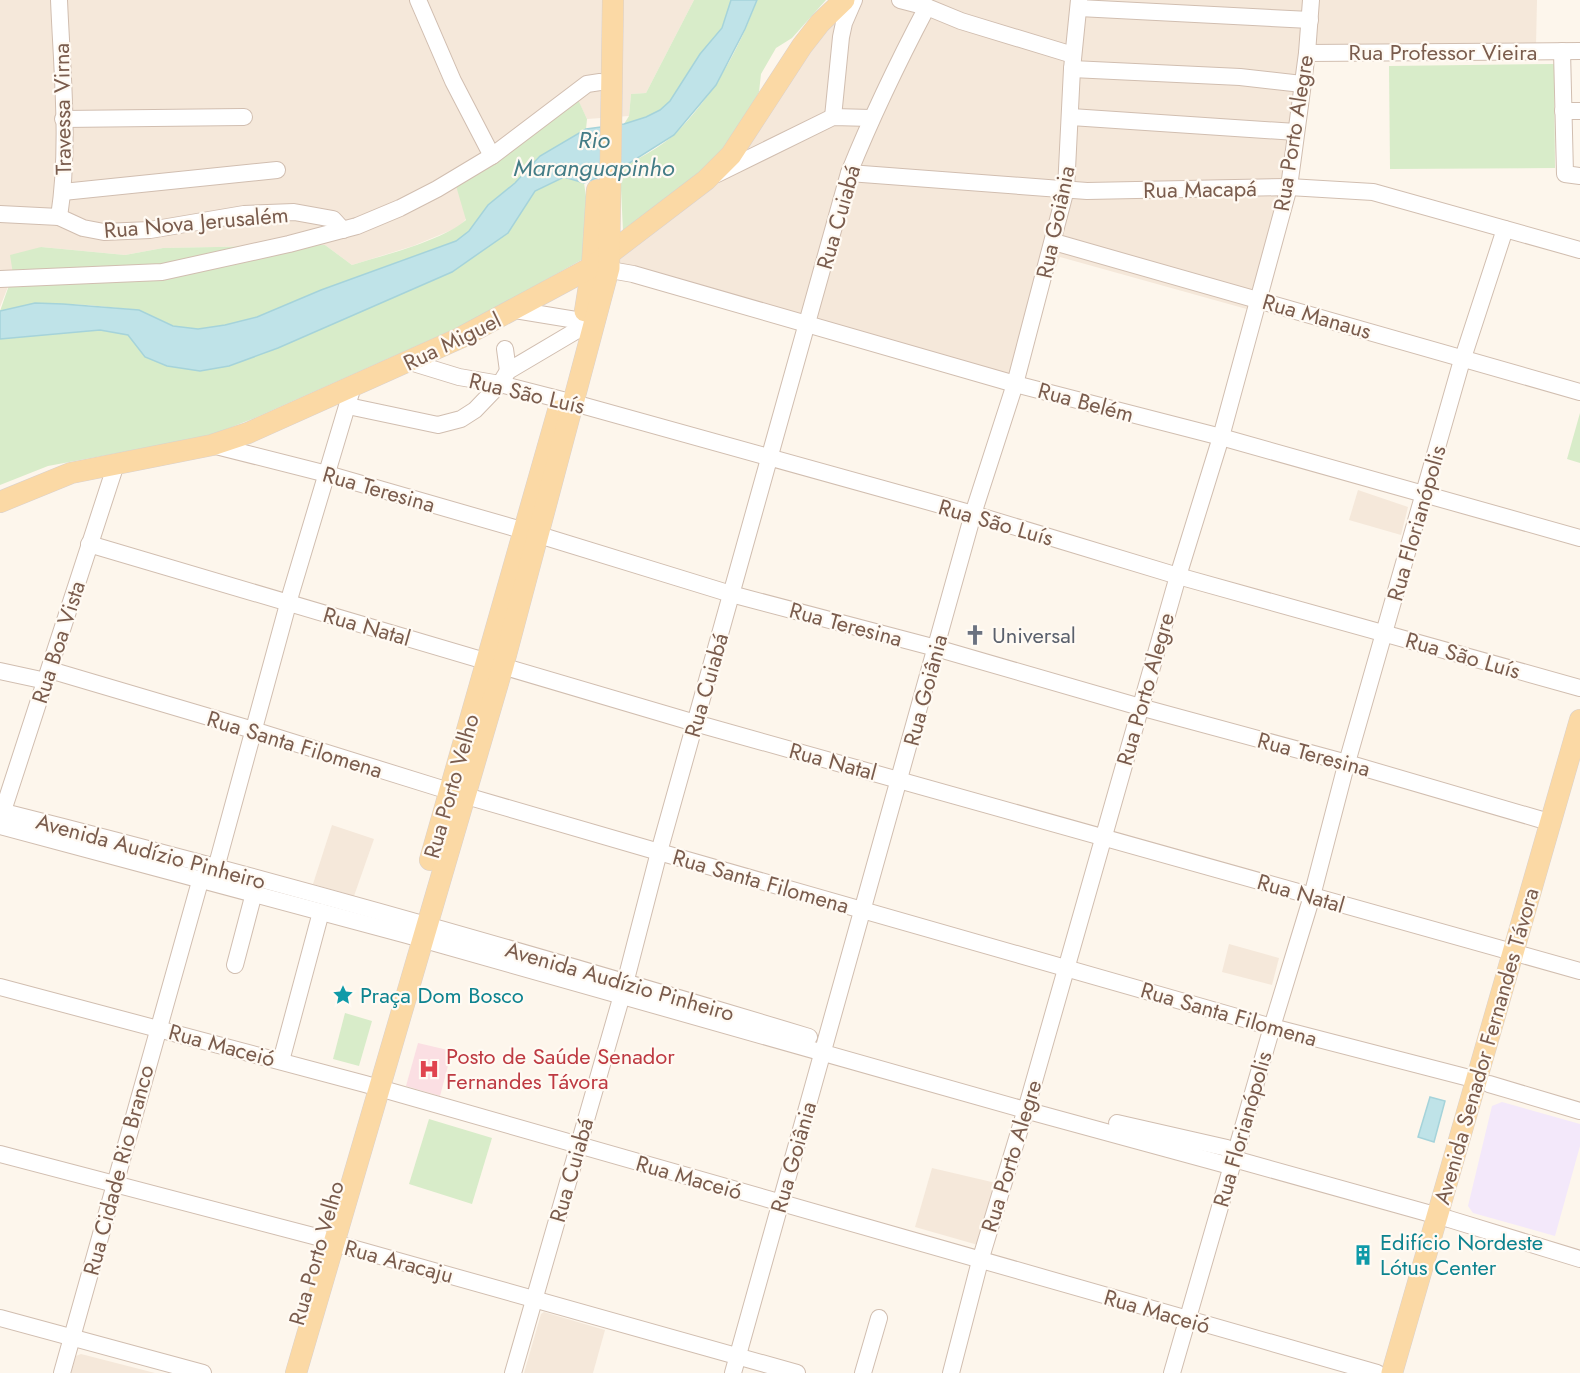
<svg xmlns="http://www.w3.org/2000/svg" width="1580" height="1373" font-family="Jost,sans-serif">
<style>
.residential{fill:#f5e8da}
.education{fill:#f3e8fa}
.medical{fill:#fbdfe3}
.green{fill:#d8ecc9}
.water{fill:#bfe3e8;stroke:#a5d3da;stroke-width:1.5}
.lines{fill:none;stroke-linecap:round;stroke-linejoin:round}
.minor-casing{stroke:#d1beb0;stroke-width:18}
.major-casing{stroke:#dad1cd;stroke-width:22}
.minor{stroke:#fff;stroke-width:16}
.major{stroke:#fbd9a5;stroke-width:21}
.labels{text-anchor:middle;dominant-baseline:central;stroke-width:4.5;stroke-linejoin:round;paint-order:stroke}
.street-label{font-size:22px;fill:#7a5c4d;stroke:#fffaf3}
.worship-label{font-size:22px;fill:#5b616d;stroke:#fffaf3;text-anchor:start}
.culture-label{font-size:22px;fill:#0d838f;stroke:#fffaf3;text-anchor:start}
.health-label{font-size:22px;fill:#be3a42;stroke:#fffaf3;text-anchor:start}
.water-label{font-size:24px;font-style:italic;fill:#437c86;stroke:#fffaf3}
</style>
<rect width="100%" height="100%" fill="#fdf6ec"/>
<g class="residential">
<polygon points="0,0 694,0 646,93 631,94 629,116 587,119 575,94 459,227 413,246 352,265 325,245 163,248 125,255 41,247 13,274 0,307"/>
<polygon points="844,0 1537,0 1536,46 1311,60 1261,313 1060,257 1012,378 633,274 610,255 706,180"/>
<polygon points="1358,490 1408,507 1401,535 1349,520"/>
<polygon points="332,825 374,839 354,896 313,884"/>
<polygon points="1229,944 1279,958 1272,985 1222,972"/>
<polygon points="932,1168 996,1183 978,1245 915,1227"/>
<polygon points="544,1312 605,1330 593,1373 524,1373 541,1314"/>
<polygon points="81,1354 155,1373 71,1373 76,1356"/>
</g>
<polygon class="education" points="1502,1102 1580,1124 1580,1146 1555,1236 1473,1213 1468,1206 1492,1106"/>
<polygon class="medical" points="418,1043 452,1051 440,1096 406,1086"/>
<g class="green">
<polygon points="694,0 731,0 722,28 700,54 670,101 660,110 646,117 624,124 629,116 631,94 646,93"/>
<path d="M 757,0 L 826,0 L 792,38 L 776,48 L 761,74 L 759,92 L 739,128 L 717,156 L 687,184 L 623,231 L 620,169 C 637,159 661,147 675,134 C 713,96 739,50 757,0 Z"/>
<polygon points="1554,64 1555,168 1390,169 1389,66"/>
<path d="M 575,93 L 587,119 L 586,129 L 540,156 L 515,183 L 488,205 L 469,231 L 456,241 L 321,290 L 257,317 L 225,325 L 198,329 L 173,326 L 139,310 L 87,305 L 35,303 L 0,311 L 13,274 L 10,255 L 41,247 L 125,255 L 163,248 L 325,245 L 352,265 C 384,255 442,241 466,220 L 454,179 Z"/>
<polygon points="564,177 584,183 586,196 585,258 470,322 257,417 209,436 48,466 0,485 0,339 100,330 128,335 145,357 278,348 452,272 508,233 535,191"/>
<polygon points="1580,413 1580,463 1567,459"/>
<polygon points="345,1013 372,1021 359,1066 333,1059"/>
<polygon points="429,1119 492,1138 472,1204 409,1184"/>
</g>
<g class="water">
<polygon points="731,0 757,0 745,29 716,85 674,135 620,169 584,183 564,177 535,191 508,233 452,272 278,348 229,366 200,371 167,366 145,357 128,335 100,330 0,339 0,311 35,303 63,304 139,310 173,326 198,329 225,325 257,317 321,290 456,241 469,231 488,205 515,183 540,156 586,129 624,124 646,117 660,110 670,101 700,54 722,28"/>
<polygon points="1430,1097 1445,1101 1434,1142 1418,1137"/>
</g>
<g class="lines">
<g class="minor-casing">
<g id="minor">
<path d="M 59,0 C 62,72 70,146 59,217"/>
<polyline points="418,0 453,81 492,156"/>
<polyline points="900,0 927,7 961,21 1073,55"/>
<polyline points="1079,8 1310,20"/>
<polyline points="1562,51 1565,174 1580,176"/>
<polyline points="1307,53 1580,51"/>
<polyline points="1072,69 1240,77 1302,84"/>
<polyline points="1563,111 1580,111"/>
<polyline points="833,117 841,37 844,23 854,0"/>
<polyline points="1071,117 1296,132"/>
<polyline points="63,119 244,117"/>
<polyline points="849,173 1087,191 1289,187 1373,192 1580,250"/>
<polyline points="717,174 833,117 871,118"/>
<polyline points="63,192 277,170"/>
<polyline points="0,214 59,217 83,228 104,232 150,230 244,214 294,212 333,219 343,230"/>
<polyline points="1054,242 1580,392"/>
<polyline points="599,268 633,274 1015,384 1221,437 1580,538"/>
<polyline points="0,279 162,272 289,244 357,226 400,208 437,189 492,156 587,84 600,82"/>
<polyline points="515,310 582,321"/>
<polyline points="505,349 508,371"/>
<polyline points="410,362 459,377 500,384 574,403 973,514 1178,576 1580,688"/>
<polyline points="348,406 438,425 461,419 475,410 500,384 508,371 579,329"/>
<polyline points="212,445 327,474 539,535 731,594 936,648 1140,707 1347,763 1549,822"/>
<polyline points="89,544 695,723 1580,971"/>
<polyline points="50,670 253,730 449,791 659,852 1272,1027 1477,1080"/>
<polyline points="0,671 46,681"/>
<path d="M 0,811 C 272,879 541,956 809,1037"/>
<polyline points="0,820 116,464"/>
<polyline points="0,826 407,935 1025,1110 1223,1164 1234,1159 1449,1219 1580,1259"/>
<polyline points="235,965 254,893"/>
<polyline points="0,987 365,1084 1377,1373"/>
<polyline points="281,1061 321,912"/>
<polyline points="1489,1084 1580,1111"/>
<polyline points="1117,1123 1227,1148 1234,1159"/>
<polyline points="0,1154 321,1238 334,1243 797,1373"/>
<polyline points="0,1318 203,1373"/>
<polyline points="62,1373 201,878 216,868 291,593 353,386"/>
<path d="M 513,1373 L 622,995 L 659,852 L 849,173 C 872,116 898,62 927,7"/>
<polyline points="733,1373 973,514 1015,384 1066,189 1072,69 1079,0"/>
<polyline points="863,1373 879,1318"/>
<polyline points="951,1373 980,1261 1029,1099 1178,576 1221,437 1289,187 1307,53 1311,0"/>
<polyline points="1172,1373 1272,1027 1312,896 1344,773 1460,367 1505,229"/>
</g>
</g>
<g class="major-casing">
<g id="major">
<polyline points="585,311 592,267 597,190"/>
<polyline points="0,502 71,473 212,445 248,433 460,338 592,267 706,180 731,155 802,46 820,23 844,0"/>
<polyline points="430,860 558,411"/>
<polyline points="296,1373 503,666 609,268 613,0"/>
<polyline points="1392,1373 1580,720"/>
</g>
</g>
<use href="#minor" class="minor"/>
<use href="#major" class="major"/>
</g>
<defs>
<g id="church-bare" transform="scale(1.62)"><path d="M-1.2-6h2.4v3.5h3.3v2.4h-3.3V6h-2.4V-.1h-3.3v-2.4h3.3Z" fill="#6b7280" stroke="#fffaf3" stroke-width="2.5" paint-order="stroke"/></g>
<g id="sight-bare" transform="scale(1.62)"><path d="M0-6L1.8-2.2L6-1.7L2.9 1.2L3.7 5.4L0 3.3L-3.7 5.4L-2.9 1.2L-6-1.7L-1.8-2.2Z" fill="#0f9aa8" stroke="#fffaf3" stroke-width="2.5" paint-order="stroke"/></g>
<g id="hospital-bare" transform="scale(1.62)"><path d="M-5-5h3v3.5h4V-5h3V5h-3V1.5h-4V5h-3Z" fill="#e0444e" stroke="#fffaf3" stroke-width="2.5" paint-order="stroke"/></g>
<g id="building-bare" transform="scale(1.62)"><path d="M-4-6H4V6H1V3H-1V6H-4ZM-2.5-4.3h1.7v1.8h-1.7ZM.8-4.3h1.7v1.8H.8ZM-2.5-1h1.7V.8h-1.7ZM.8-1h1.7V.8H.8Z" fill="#0f9aa8" stroke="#fffaf3" stroke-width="2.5" paint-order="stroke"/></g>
</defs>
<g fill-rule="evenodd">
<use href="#church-bare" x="975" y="635"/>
<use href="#sight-bare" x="343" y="995"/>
<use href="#hospital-bare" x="429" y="1069"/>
<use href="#building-bare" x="1363" y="1255"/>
</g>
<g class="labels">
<g class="street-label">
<text x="1443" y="52">Rua Professor Vieira</text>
<text transform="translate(62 109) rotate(-91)">Travessa Virna</text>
<text transform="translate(1293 133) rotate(-81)">Rua Porto Alegre</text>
<text transform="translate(1200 189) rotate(-1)">Rua Macapá</text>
<text transform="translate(838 217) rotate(-74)">Rua Cuiabá</text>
<text transform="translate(196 222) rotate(-5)">Rua Nova Jerusalém</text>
<text transform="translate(1055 222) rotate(-78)">Rua Goiânia</text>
<text transform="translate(1317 316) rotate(16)">Rua Manaus</text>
<text transform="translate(452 341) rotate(-26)">Rua Miguel</text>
<text transform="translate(527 393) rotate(13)">Rua São Luís</text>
<text transform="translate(1086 402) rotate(15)">Rua Belém</text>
<text transform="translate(379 489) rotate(16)">Rua Teresina</text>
<text transform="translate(996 522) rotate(16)">Rua São Luís</text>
<text transform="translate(1416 523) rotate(-74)">Rua Florianópolis</text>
<text transform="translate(846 624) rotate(15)">Rua Teresina</text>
<text transform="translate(367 626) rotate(16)">Rua Natal</text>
<text transform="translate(58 642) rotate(-72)">Rua Boa Vista</text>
<text transform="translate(1463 655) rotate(16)">Rua São Luís</text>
<text transform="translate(706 685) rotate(-74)">Rua Cuiabá</text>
<text transform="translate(1145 689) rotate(-74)">Rua Porto Alegre</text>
<text transform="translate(925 690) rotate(-75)">Rua Goiânia</text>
<text transform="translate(295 744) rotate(17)">Rua Santa Filomena</text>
<text transform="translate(1314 754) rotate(15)">Rua Teresina</text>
<text transform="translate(833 761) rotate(15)">Rua Natal</text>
<text transform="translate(451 786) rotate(-74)">Rua Porto Velho</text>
<text transform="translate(151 851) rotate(15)">Avenida Audízio Pinheiro</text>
<text transform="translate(761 881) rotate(16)">Rua Santa Filomena</text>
<text transform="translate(1301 893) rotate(16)">Rua Natal</text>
<text transform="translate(620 981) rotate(16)">Avenida Audízio Pinheiro</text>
<text transform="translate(1229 1014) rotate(16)">Rua Santa Filomena</text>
<text transform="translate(222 1045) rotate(15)">Rua Maceió</text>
<text transform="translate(1486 1046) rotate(-74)">Avenida Senador Fernandes Távora</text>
<text transform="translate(1242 1129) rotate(-74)">Rua Florianópolis</text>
<text transform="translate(1011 1156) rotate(-73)">Rua Porto Alegre</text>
<text transform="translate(793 1157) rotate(-74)">Rua Goiânia</text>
<text transform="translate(118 1170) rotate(-75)">Rua Cidade Rio Branco</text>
<text transform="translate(571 1170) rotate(-74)">Rua Cuiabá</text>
<text transform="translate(689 1177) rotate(16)">Rua Maceió</text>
<text transform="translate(316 1253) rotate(-74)">Rua Porto Velho</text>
<text transform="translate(399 1261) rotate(15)">Rua Aracaju</text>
<text transform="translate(1157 1311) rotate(16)">Rua Maceió</text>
</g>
<g class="worship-label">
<text x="992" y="635">Universal</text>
</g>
<g class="culture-label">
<text x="360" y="995">Praça Dom Bosco</text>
<text x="1380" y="1242">Edifício Nordeste<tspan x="1380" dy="25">Lótus Center</tspan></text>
</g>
<g class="health-label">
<text x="446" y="1056">Posto de Saúde Senador<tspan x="446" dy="25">Fernandes Távora</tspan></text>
</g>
<g class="water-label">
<text x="594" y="139">Rio<tspan x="594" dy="28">Maranguapinho</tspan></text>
</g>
</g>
</svg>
